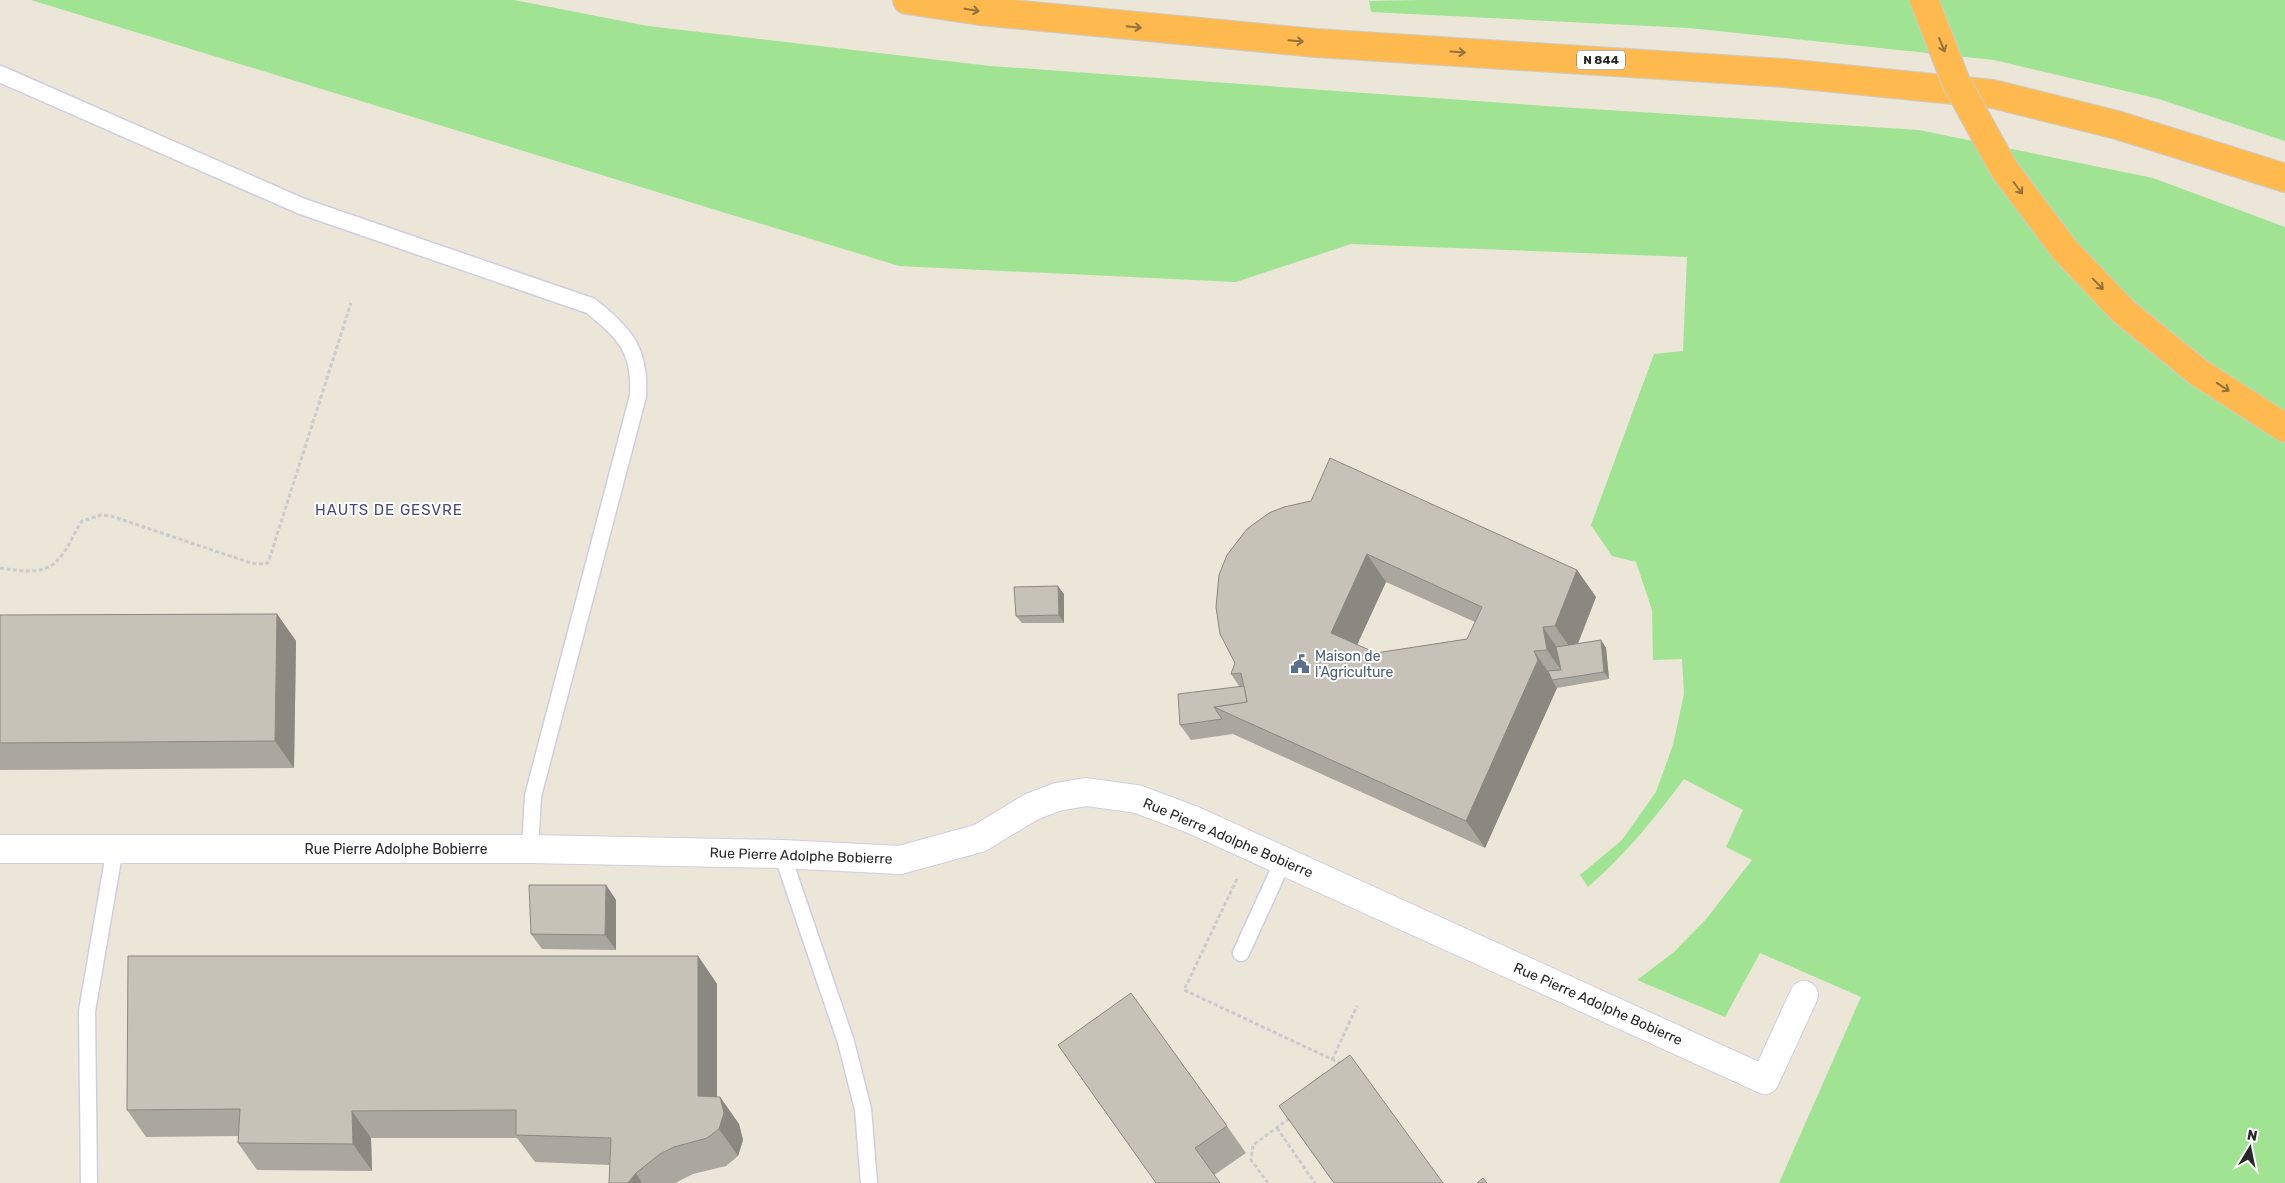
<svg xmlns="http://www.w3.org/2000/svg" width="2285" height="1183" font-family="Rubik,sans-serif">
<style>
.green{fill:#a0e393}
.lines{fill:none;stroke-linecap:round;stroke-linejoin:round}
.lane-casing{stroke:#cecee1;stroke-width:19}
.street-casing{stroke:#cecee1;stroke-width:30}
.highway-casing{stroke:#cbcbcb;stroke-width:30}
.path{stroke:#cbcbcb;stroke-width:3;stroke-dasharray:4 2.5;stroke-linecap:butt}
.lane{stroke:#fff;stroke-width:16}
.street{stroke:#fff;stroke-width:28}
.highway{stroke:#ffba4f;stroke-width:28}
.highway-bridge-casing{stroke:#cbcbcb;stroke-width:30;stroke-linecap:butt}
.highway-bridge{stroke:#ffba4f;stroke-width:28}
.wall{fill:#aaa79e;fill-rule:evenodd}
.shaded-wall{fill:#8b8881}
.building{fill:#c6c2b8;stroke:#8b8881;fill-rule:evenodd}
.oneway{stroke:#94713c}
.labels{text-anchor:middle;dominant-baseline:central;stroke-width:4;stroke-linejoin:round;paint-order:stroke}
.shield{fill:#fff;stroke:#686868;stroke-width:1}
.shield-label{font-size:12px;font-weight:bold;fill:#282828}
.service-label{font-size:14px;fill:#4e5e75;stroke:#fff;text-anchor:start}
.street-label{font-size:14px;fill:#282828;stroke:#fff}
.neighbourhood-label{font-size:15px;letter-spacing:1px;fill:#474879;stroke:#fff}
</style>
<rect width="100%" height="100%" fill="#ebe6d8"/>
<g class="green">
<path d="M 31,0 L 514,0 L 648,26 L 990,66 L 1560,107 L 1919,130 L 2153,178 L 2285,227 L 2285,1183 L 1779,1183 L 1861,997 L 1760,953 L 1725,1017 L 1637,980 L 1674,952 L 1707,918 L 1752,860 L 1726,847 L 1743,810 L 1684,779 C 1655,818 1625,855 1588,887 L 1580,875 L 1622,840 L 1656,792 L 1673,745 L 1684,694 L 1682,659 L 1653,660 L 1652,610 L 1636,562 L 1612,556 L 1591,525 L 1654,354 L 1683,351 L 1687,257 L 1351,244 L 1236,282 L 899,266 Z"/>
<polygon points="1418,0 2285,0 2285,141 2159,99 1994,60 1689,28 1371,12 1369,1"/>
</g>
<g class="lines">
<g class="lane-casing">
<g id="lane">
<path d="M 0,74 L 301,206 L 591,306 C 625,334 641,350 638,396 L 533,796 L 530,849"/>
<polyline points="782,854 846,1042 863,1109 869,1183"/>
<polyline points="1241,953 1283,861"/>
<polyline points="89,1183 87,1011 115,848"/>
</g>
</g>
<g class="street-casing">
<polyline id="street" points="0,849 530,849 782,854 900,860 980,838 1031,807 1057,797 1086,792 1137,799 1193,820 1765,1080 1804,995"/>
</g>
<g class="highway-casing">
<g id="highway">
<polyline points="907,0 980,11 1316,43 1784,73 1993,94 2117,125 2285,178"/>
<polyline points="2064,249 2123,311 2198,372 2285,428"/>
</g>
</g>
<g class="path">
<path d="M 0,568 C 23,571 46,577 62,555 C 70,545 74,532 82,521 L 101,515 L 111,516 L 251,563 L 261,564 L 268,563 L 351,303"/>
<polyline points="1237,879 1184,990 1342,1064"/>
<polyline points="1332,1060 1357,1006"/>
<polyline points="1277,1128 1315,1183"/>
<polyline points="1268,1183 1251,1160 1253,1145 1290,1118"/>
</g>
<use href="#lane" class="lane"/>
<use href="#street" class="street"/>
<use href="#highway" class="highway"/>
<g class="highway-bridge-casing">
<polyline id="highway-bridge" points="1924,0 1956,82 2004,169 2064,249"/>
</g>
<use href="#highway-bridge" class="highway-bridge"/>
</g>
<g class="wall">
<path d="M 1247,529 L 1577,570 L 1596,597 L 1578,644 L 1601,640 L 1606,648 L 1609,679 L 1557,688 L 1485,848 L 1233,734 L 1191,740 L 1180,725 L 1239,686 L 1231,674 L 1235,663 ZM 1386,582 L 1475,622 L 1467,639 L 1376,653 L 1357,645 Z"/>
<polygon points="1064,594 1064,623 1022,623 1016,616"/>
<polygon points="277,614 296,641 294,768 0,770 0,615"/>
<polygon points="606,885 616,900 616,950 542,949 531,934"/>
<polygon points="698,956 717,984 717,1097 720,1097 739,1124 743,1140 738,1156 726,1166 693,1174 679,1181 676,1183 609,1183 610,1165 535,1162 517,1138 371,1138 372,1171 257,1170 238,1143 238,1136 146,1137 127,1110"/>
<polygon points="1058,1045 1227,1126 1246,1153 1214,1175"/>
<polygon points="1279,1106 1443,1183 1334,1183"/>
</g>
<g class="shaded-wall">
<polygon points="1367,554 1386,582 1350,660 1331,633"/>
<polygon points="1577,570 1596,597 1574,653 1555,626"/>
<polygon points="1058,586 1064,594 1064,623 1059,615"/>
<polygon points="277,614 296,641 294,768 275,741"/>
<polygon points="1543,627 1562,655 1566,677 1547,650"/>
<polygon points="1601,640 1606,648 1609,679 1604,672"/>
<polygon points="1534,651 1553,679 1552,680 1557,688 1485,848 1466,821"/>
<polygon points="606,885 616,900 616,950 605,935"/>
<polygon points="698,956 717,984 717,1123 698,1096"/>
<polygon points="720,1097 739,1124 743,1140 738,1156 719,1129"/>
<polygon points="352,1111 371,1138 372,1171 353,1144"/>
<polygon points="636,1173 642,1183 628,1183"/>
</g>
<g class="building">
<path d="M 1330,458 L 1577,570 L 1555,626 L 1543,627 L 1547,650 L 1534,651 L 1538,660 L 1466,821 L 1214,707 L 1247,702 L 1241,673 L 1231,674 L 1235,663 L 1220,634 L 1216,607 L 1219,575 L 1227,555 L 1247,529 L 1269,513 L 1284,507 L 1311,501 ZM 1367,554 L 1482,607 L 1467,639 L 1376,653 L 1331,633 Z"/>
<polygon points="1058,586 1059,615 1016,616 1014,587"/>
<polygon points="277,614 275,741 0,743 0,615"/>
<polygon points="1601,640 1604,672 1552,680 1548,671 1561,670 1556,647"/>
<polygon points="1244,686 1247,702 1214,707 1222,719 1180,725 1178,694"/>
<polygon points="529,885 606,885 605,935 531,934"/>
<polygon points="128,956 698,956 698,1096 720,1097 724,1113 719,1129 707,1138 674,1147 660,1154 636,1173 628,1183 609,1183 611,1138 516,1135 516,1110 352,1111 353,1144 238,1143 240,1109 127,1110"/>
<polygon points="1131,993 1227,1126 1195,1148 1220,1183 1156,1183 1058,1045"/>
<polygon points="1350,1055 1443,1183 1334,1183 1279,1106"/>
<polygon points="1483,1178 1487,1183 1477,1183"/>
</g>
<defs><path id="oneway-shaft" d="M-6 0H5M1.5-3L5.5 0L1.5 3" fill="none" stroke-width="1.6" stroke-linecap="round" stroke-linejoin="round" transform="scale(1.25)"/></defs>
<g class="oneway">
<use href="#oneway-shaft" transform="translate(972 10) rotate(9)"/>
<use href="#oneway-shaft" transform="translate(1134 27) rotate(6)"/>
<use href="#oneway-shaft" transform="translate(1296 41) rotate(5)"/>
<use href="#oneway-shaft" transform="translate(1942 45) rotate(68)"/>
<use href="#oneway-shaft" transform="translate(1458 52) rotate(4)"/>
<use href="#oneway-shaft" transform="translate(2018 188) rotate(53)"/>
<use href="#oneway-shaft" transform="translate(2098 284) rotate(46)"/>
<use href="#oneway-shaft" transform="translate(2223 387) rotate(33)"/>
</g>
<defs>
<g id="civic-bare" transform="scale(1.5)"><path d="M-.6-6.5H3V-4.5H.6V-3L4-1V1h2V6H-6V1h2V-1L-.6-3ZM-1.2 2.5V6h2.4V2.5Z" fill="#5c6f8a" stroke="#fff" stroke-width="2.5" paint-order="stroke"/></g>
</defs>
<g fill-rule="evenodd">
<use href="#civic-bare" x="1300" y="664"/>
</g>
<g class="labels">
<rect class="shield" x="1577" y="50.5" width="48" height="19" rx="4"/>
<g class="shield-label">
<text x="1601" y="60">N 844</text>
</g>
<g class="service-label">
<text x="1315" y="656">Maison de<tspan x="1315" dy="16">l'Agriculture</tspan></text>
</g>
<g class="street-label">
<text transform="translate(1228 838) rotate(23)">Rue Pierre Adolphe Bobierre</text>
<text x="396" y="849">Rue Pierre Adolphe Bobierre</text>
<text transform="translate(801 856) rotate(2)">Rue Pierre Adolphe Bobierre</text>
<text transform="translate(1598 1004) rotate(24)">Rue Pierre Adolphe Bobierre</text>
</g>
<g class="neighbourhood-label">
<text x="389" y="510">HAUTS DE GESVRE</text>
</g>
</g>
<g transform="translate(2250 1148) rotate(10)" stroke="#ffffff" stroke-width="4" paint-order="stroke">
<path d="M0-4L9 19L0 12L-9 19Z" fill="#282828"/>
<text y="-8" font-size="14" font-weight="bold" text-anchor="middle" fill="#282828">N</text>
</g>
</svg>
